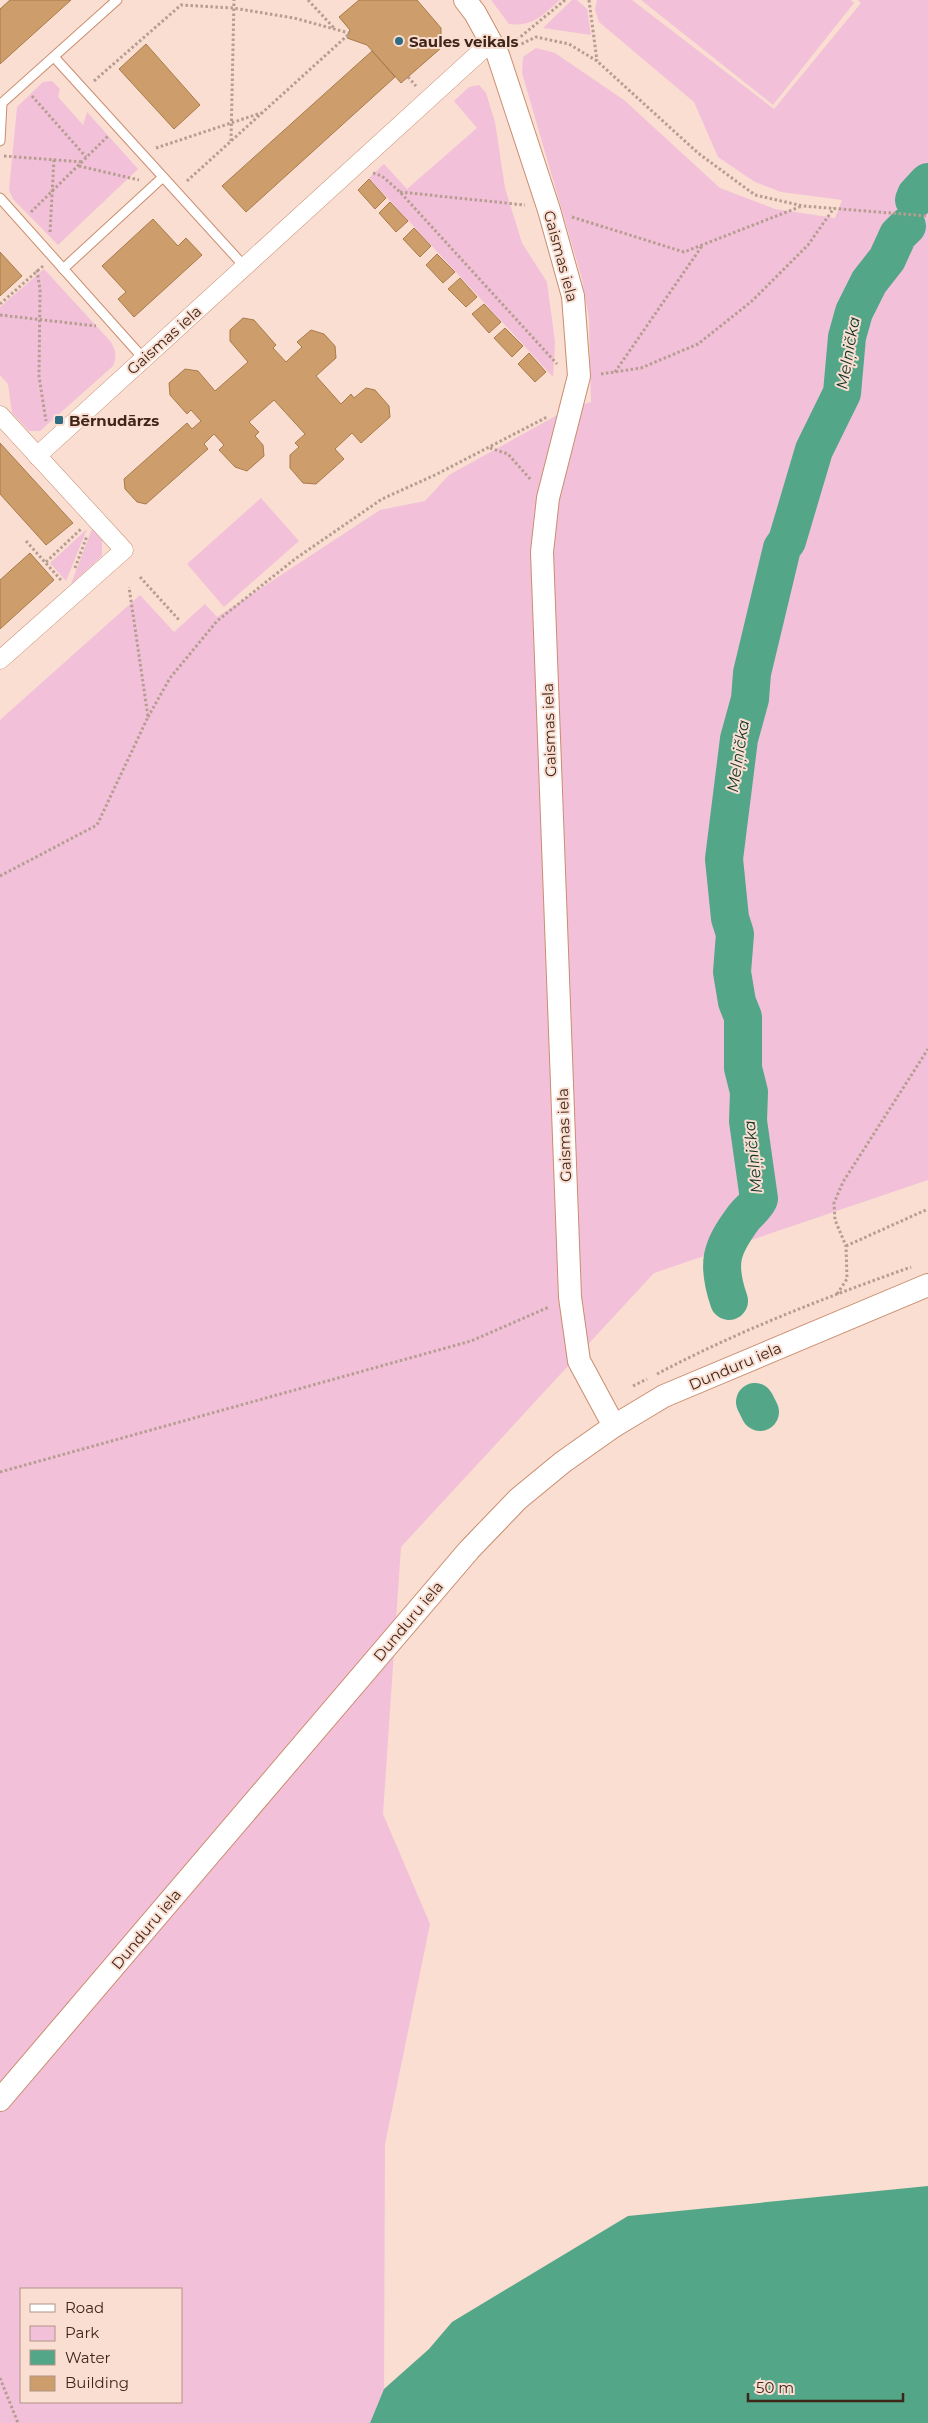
<svg xmlns="http://www.w3.org/2000/svg" width="928" height="2423" font-family="Montserrat,sans-serif">
<style>
.green{fill:#f2c1d9;fill-rule:evenodd}
.water{fill:#53a687}
.lines{fill:none;stroke-linecap:round;stroke-linejoin:round}
.river{stroke:#53a687;stroke-width:38}
.building{fill:#cd9d6b;stroke:#a97b4a}
.service-casing{stroke:#cb8d6e;stroke-width:11}
.minor-casing{stroke:#cb8d6e;stroke-width:19}
.tertiary-casing{stroke:#cb8d6e;stroke-width:24}
.path{stroke:#b79d90;stroke-width:3;stroke-dasharray:2.5 2.5;stroke-linecap:butt}
.service{stroke:#fff;stroke-width:9}
.minor{stroke:#fff;stroke-width:18}
.tertiary{stroke:#fff;stroke-width:22}
.poi-dot{fill:#2f6b83;stroke:#f9ded1;stroke-width:2}
.labels{text-anchor:middle;dominant-baseline:central;stroke-width:4;stroke-linejoin:round;paint-order:stroke}
.poi-label{font-size:15px;font-weight:bold;fill:#3f2619;stroke:#f9ded1;text-anchor:start}
.street-label{font-size:15px;fill:#3f2619;stroke:#f9ded1}
.water-label{font-size:16px;font-style:italic;fill:#0d3326;stroke:#f9ded1}
</style>
<rect width="100%" height="100%" fill="#f9ded1"/>
<g class="green">
<path d="M 491,0 L 560,0 C 542,15 534,27 509,24 Z"/>
<polygon points="572,0 577,0 587,9 591,35 543,28"/>
<path d="M 597,0 L 632,0 L 774,109 L 861,3 L 858,0 L 928,0 L 928,1180 L 654,1273 L 401,1547 L 383,1814 L 430,1924 L 385,2144 L 384,2389 L 370,2423 L 0,2423 L 0,720 L 140,595 L 174,632 L 205,604 L 217,617 L 380,510 L 425,501 L 449,475 L 570,408 L 591,402 L 589,319 L 582,279 L 522,73 L 523,57 L 536,48 L 555,53 L 624,100 L 720,188 L 775,209 L 835,218 L 842,200 L 781,192 L 755,182 L 718,157 L 694,102 L 599,22 L 595,10 ZM 21,2289 L 181,2289 L 181,2402 L 21,2402 Z"/>
<polygon points="641,0 851,0 854,3 773,105"/>
<polygon points="52,81 60,89 58,97 83,125 87,112 138,169 58,245 13,199 9,190 17,107 43,82"/>
<polygon points="479,85 486,93 495,122 505,188 522,243 547,282 555,342 553,377 369,178 384,164 407,189 477,128 454,101 469,87"/>
<path d="M 44,269 L 111,342 C 116,351 117,357 113,366 L 40,431 L 29,431 L 12,413 L 8,384 L 0,375 L 0,307 Z"/>
<polygon points="261,498 299,541 224,607 187,564"/>
<polygon points="87,529 66,581 50,563"/>
<polygon points="92,529 102,540 102,556 71,584"/>
</g>
<polygon class="water" points="928,2186 928,2423 370,2423 384,2389 429,2349 452,2322 628,2216"/>
<g class="lines">
<g class="river">
<polyline points="914,200 916,195 928,182"/>
<path d="M 729,1301 C 716,1263 721,1248 744,1217 C 750,1210 755,1207 759,1199 L 748,1121 L 749,1092 L 743,1068 L 743,1017 L 737,1002 L 732,972 L 735,934 L 730,918 L 724,859 L 739,739 L 750,699 L 752,673 L 782,548 L 787,541 L 814,450 L 842,393 L 847,337 L 854,312 L 869,282 L 887,259 L 898,235 L 907,226"/>
<polyline points="755,1402 760,1412"/>
</g>
</g>
<g class="building">
<polygon points="10,0 71,0 0,64 0,9"/>
<polygon points="359,0 417,0 441,28 441,48 401,83 367,45 347,38 350,30 339,17"/>
<polygon points="146,44 200,105 174,129 119,69"/>
<polygon points="372,51 395,77 246,212 222,186"/>
<polygon points="369,179 386,198 375,209 358,190"/>
<polygon points="390,202 408,221 396,232 379,213"/>
<polygon points="153,219 178,246 186,238 202,255 134,317 118,299 126,292 102,266"/>
<polygon points="414,228 431,246 420,257 403,239"/>
<polygon points="0,252 22,276 0,296"/>
<polygon points="437,254 455,272 443,283 426,265"/>
<polygon points="460,278 477,297 466,307 448,289"/>
<polygon points="484,304 501,322 489,333 472,314"/>
<polygon points="243,318 254,320 276,345 273,348 286,362 302,347 297,342 311,330 324,334 335,346 336,358 316,376 341,404 351,394 354,398 366,388 375,390 389,406 390,417 361,443 352,433 335,449 344,459 316,484 303,483 290,468 290,455 299,447 295,443 305,434 274,400 249,422 259,432 255,436 263,445 264,456 247,471 235,467 219,450 224,445 214,434 204,444 208,449 146,504 137,502 125,489 124,479 187,423 192,429 201,421 191,410 187,414 170,395 169,383 185,369 198,371 215,391 248,362 230,341 230,330"/>
<polygon points="505,328 523,346 512,357 494,338"/>
<polygon points="529,353 546,372 535,382 518,364"/>
<polygon points="0,443 73,523 46,545 0,494"/>
<polygon points="30,553 54,580 0,629 0,580"/>
</g>
<g class="lines">
<g class="service-casing">
<g id="service">
<polyline points="54,57 244,266"/>
<polyline points="0,141 2,103 117,0"/>
<polyline points="0,198 143,358"/>
<polyline points="63,269 163,177"/>
</g>
</g>
<g class="minor-casing">
<g id="minor">
<polyline points="0,415 124,550 0,660"/>
<polyline points="37,456 491,42"/>
</g>
</g>
<g class="tertiary-casing">
<g id="tertiary">
<polyline points="465,0 475,13 498,55 549,210 573,296 579,376 548,498 542,552 570,1297 579,1361 614,1426"/>
<polyline points="0,2100 469,1550 518,1499 563,1462 614,1426 664,1396 928,1285"/>
</g>
</g>
<g class="path">
<polyline points="308,0 335,29"/>
<polyline points="589,0 597,61"/>
<polyline points="513,43 565,0"/>
<polyline points="517,46 536,37 569,44 597,61 698,153 755,195 803,206 928,216"/>
<polyline points="408,77 416,86"/>
<polyline points="94,81 181,5 233,8 294,18 349,33"/>
<polyline points="32,96 86,157"/>
<polyline points="231,141 234,0"/>
<polyline points="156,148 261,113"/>
<polyline points="4,156 83,162"/>
<polyline points="79,166 139,180"/>
<polyline points="373,173 382,176 400,192 557,364"/>
<polyline points="187,181 349,34"/>
<polyline points="400,192 525,205"/>
<polyline points="31,212 108,136"/>
<polyline points="572,217 684,252 802,206"/>
<polyline points="50,232 54,159"/>
<polyline points="37,270 40,290 39,376 46,421"/>
<polyline points="0,304 43,266"/>
<polyline points="0,315 96,326"/>
<polyline points="615,372 702,246"/>
<polyline points="601,374 641,368 698,344 752,301 808,245 834,208"/>
<polyline points="490,448 508,454 531,480"/>
<polyline points="26,541 61,580"/>
<polyline points="46,562 81,529"/>
<polyline points="75,568 87,536"/>
<polyline points="140,577 180,621"/>
<polyline points="148,717 170,678 217,621 295,559 382,499 435,475 547,417"/>
<polyline points="0,876 97,825 148,717 129,587"/>
<polyline points="846,1246 928,1209"/>
<polyline points="837,1294 847,1279 846,1246 835,1220 834,1203 843,1182 928,1049"/>
<path d="M 657,1374 C 738,1331 824,1298 911,1267"/>
<polyline points="633,1386 647,1379"/>
<polyline points="0,1472 471,1341 549,1307"/>
<polyline points="0,2378 18,2423"/>
</g>
<use href="#service" class="service"/>
<use href="#minor" class="minor"/>
<use href="#tertiary" class="tertiary"/>
</g>
<g class="poi-dot">
<circle cx="399" cy="41" r="5"/>
<rect x="54" y="415" width="10" height="10" rx="2.5"/>
</g>
<g class="labels">
<g class="poi-label">
<text x="409" y="41">Saules veikals</text>
<text x="69" y="420">Bērnudārzs</text>
</g>
<g class="street-label">
<text transform="translate(561 256) rotate(75)">Gaismas iela</text>
<text transform="translate(164 340) rotate(-42)">Gaismas iela</text>
<text transform="translate(549 730) rotate(-92)">Gaismas iela</text>
<text transform="translate(564 1135) rotate(-92)">Gaismas iela</text>
<text transform="translate(735 1366) rotate(-23)">Dunduru iela</text>
<text transform="translate(408 1621) rotate(-50)">Dunduru iela</text>
<text transform="translate(146 1929) rotate(-50)">Dunduru iela</text>
</g>
<g class="water-label">
<text transform="translate(848 353) rotate(-80)">Meļņička</text>
<text transform="translate(738 756) rotate(-81)">Meļņička</text>
<text transform="translate(753 1157) rotate(-96)">Meļņička</text>
</g>
</g>
<rect x="20" y="2288" width="162" height="115" fill="#f9ded1" stroke="#af9487"/>
<rect x="30" y="2304" width="25" height="8" fill="#ffffff" stroke="#af9487"/>
<text x="65" y="2313" font-size="15" fill="#3f2619">Road</text>
<rect x="30" y="2326" width="25" height="15" fill="#f2c1d9" stroke="#af9487"/>
<text x="65" y="2338" font-size="15" fill="#3f2619">Park</text>
<rect x="30" y="2350" width="25" height="15" fill="#53a687" stroke="#af9487"/>
<text x="65" y="2363" font-size="15" fill="#3f2619">Water</text>
<rect x="30" y="2376" width="25" height="15" fill="#cd9d6b" stroke="#af9487"/>
<text x="65" y="2388" font-size="15" fill="#3f2619">Building</text>
<path d="M748 2393v8h155v-8" fill="none" stroke="#3f2619" stroke-width="2.5"/>
<text x="756" y="2393" font-size="15" fill="#3f2619" stroke="#f9ded1" stroke-width="4" paint-order="stroke">50 m</text>
</svg>
